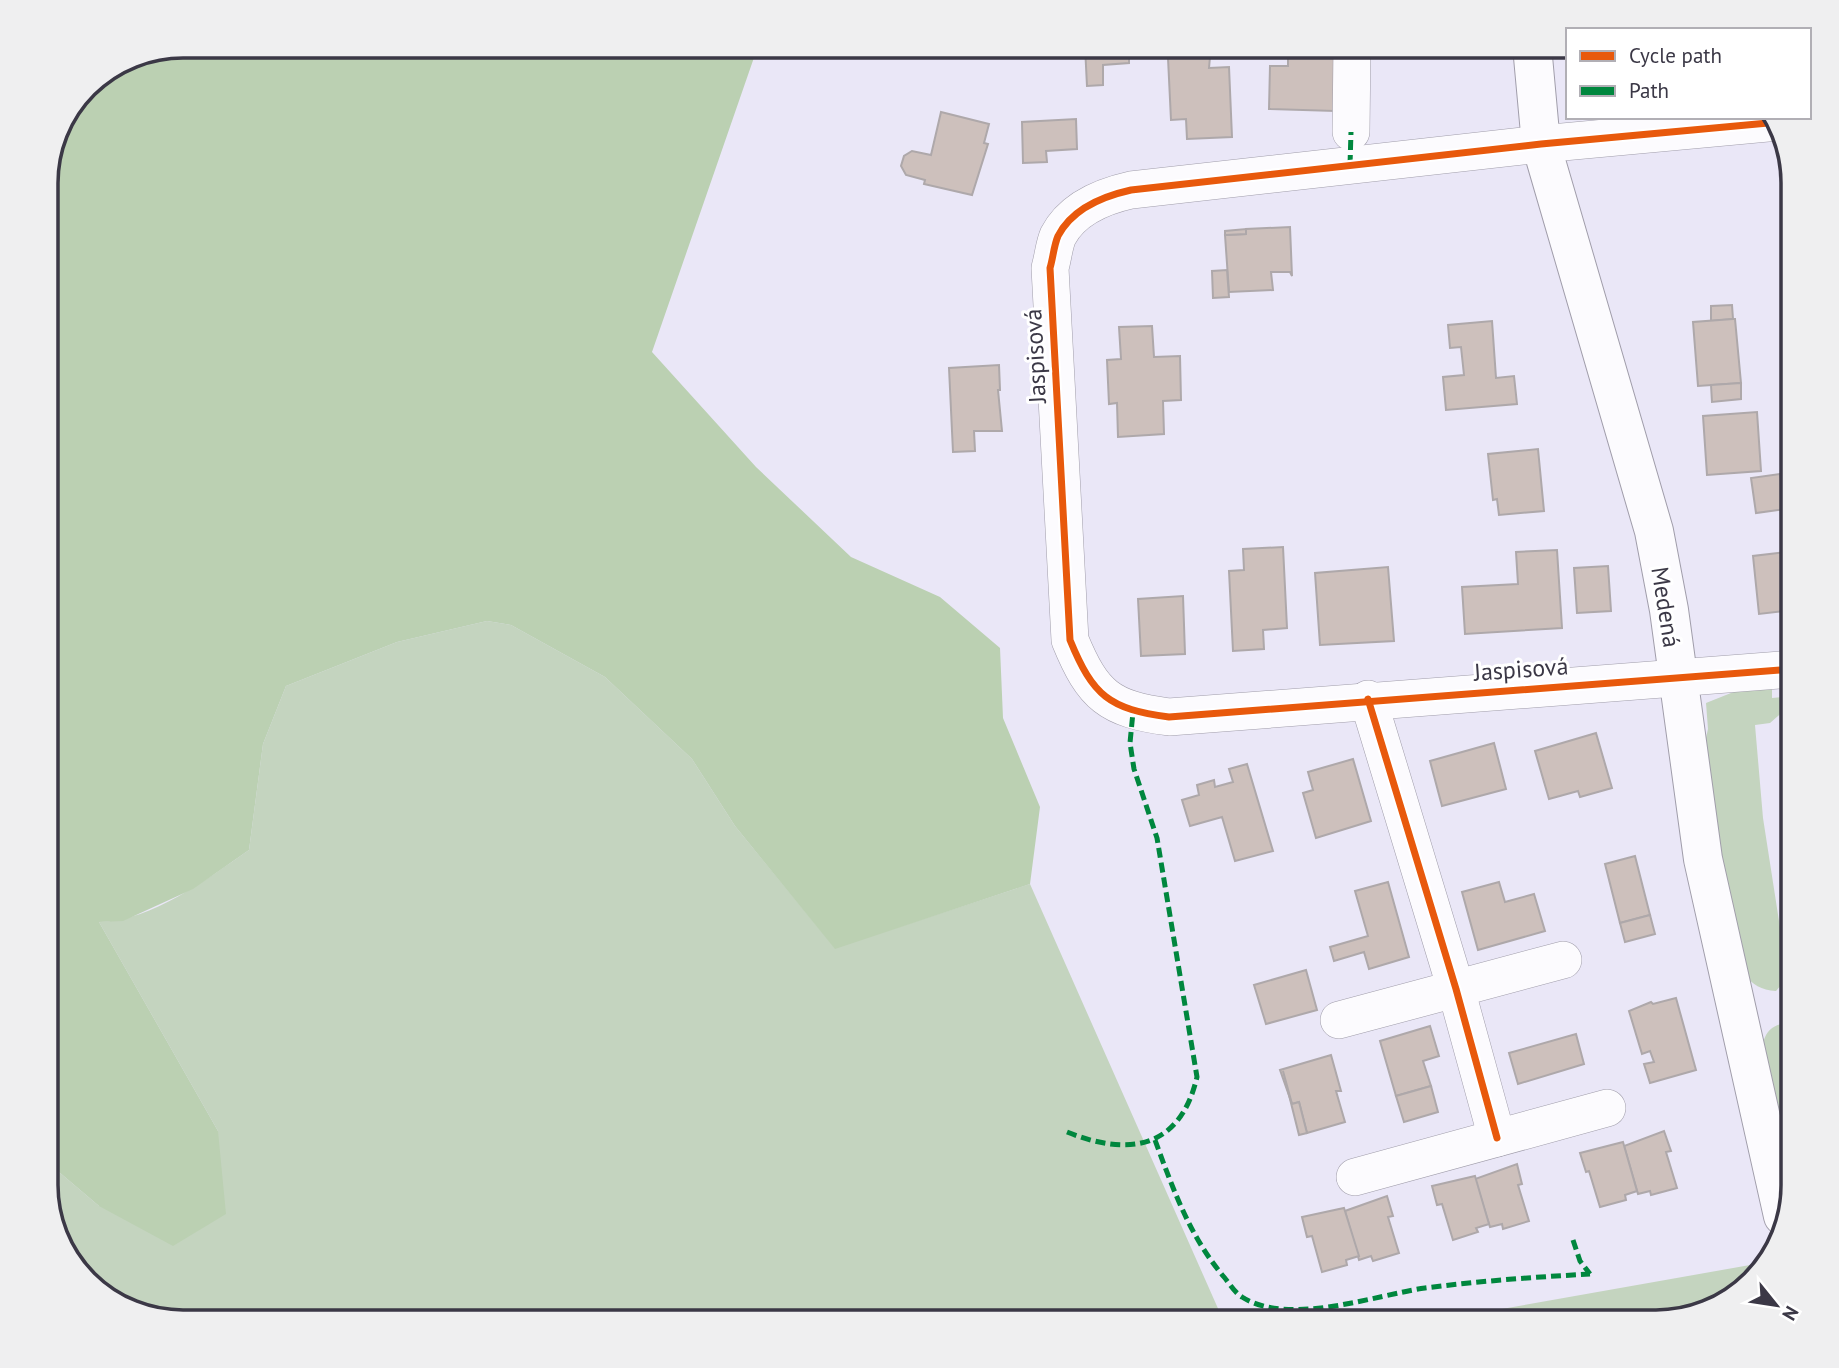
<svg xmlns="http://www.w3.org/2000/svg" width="1839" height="1368" font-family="'PT Sans',sans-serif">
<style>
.green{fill:#c4d4bf}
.forest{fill:#bbd0b2}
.building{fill:#cdc0bc;stroke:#aea8aa;stroke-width:2}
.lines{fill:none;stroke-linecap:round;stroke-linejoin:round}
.street-casing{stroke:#a09daa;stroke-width:38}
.secondary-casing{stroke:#a09daa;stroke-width:40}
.street{stroke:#fcfbfe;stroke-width:37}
.secondary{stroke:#fcfbfe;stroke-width:38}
.quiet{stroke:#00873e;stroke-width:5;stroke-dasharray:10 5;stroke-linecap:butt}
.cycleway-casing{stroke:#fff;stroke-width:11}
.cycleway{stroke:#e8590c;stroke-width:7}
.labels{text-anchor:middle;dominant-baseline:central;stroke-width:6;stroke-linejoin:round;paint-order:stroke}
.street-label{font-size:24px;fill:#3b3846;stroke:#fff}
.rim{fill:none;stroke:#3b3846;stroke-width:3.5}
</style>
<rect width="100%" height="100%" fill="#eae7f7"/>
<g class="green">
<path d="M 487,621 L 511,625 L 605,677 L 692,759 L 735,826 L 835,948 L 1030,884 L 1224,1322 L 183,1322 L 99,1294 L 60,1246 L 46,1194 L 46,1161 L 99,1206 L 218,1131 L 99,922 C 154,920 205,880 249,850 L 263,744 L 286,686 L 397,642 Z"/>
<path d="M 1772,687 L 1772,698 L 1793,696 L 1793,703 L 1770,723 L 1755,725 L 1763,818 L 1786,966 L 1782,984 L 1776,991 C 1761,990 1753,985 1743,973 L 1718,846 L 1704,746 L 1708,729 L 1706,703 L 1736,691 Z"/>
<path d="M 1781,1024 L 1793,1033 L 1793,1185 L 1760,1056 C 1764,1040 1764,1029 1781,1024 Z"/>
<polygon points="1767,1262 1765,1269 1716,1308 1656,1322 1428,1322"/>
</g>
<polygon class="forest" points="183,46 758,46 652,352 756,467 851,557 940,597 1000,648 1003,718 1040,807 1030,884 835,949 735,826 692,759 605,677 511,625 487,621 397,642 286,686 263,744 249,850 193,889 123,921 99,922 218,1131 226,1214 173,1246 99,1206 46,1161 46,174 60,123 92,80 131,56"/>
<g class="building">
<polygon points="1085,46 1129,46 1129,63 1103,65 1103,85 1087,86"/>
<polygon points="1288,46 1336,46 1335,111 1269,109 1270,66 1288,66"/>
<polygon points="1210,57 1209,68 1229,67 1232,137 1187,139 1186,119 1171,120 1168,58"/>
<polygon points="941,112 989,124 984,143 988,144 972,195 924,184 925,180 906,175 901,166 904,156 912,151 931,155"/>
<polygon points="1076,119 1077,149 1046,151 1047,162 1023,163 1022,122"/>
<polygon points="1290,227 1292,276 1290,272 1271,272 1273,290 1229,292 1225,235 1246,234 1246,229"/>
<polygon points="1246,229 1246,234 1225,235 1225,231"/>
<polygon points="1227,270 1229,297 1213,298 1212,271"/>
<polygon points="1732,305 1733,319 1711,321 1711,306"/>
<polygon points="1733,319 1735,319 1741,383 1698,386 1693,322"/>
<polygon points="1492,321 1496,378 1514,376 1517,404 1446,410 1443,377 1464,375 1461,347 1450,348 1448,325"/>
<polygon points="1152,326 1154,357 1180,356 1181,400 1163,401 1164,434 1118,437 1117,403 1109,404 1107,360 1121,359 1119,327"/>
<polygon points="999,365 1000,390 998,390 1002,431 974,431 975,451 953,452 949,368"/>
<polygon points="1741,383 1741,399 1712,402 1711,385"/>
<polygon points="1757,412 1761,471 1707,475 1703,416"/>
<polygon points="1538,449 1544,511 1499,515 1497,499 1493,500 1488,454"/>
<polygon points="1780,474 1785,509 1756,513 1751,478"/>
<polygon points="1283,547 1287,628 1263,630 1264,649 1233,651 1229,571 1244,570 1243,549"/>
<polygon points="1557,550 1562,628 1465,634 1462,587 1518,584 1516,552"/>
<polygon points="1787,552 1792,610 1759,614 1753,556"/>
<polygon points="1608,566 1611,611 1577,613 1574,568"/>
<polygon points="1388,567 1394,641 1320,645 1315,573"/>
<polygon points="1183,596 1185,654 1141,656 1138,599"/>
<polygon points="1596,733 1612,788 1580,797 1578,791 1549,799 1535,751"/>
<polygon points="1494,743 1506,789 1442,806 1430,761"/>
<polygon points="1353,759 1371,821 1316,838 1303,793 1313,790 1308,772"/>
<polygon points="1247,764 1273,851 1235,861 1222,817 1190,826 1182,800 1199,795 1197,785 1214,780 1215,787 1233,782 1229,769"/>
<polygon points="1635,856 1650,915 1620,923 1605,864"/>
<polygon points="1388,882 1409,957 1369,969 1364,952 1334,961 1330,947 1368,936 1355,891"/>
<polygon points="1499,882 1505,902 1534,894 1545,931 1478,950 1462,892"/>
<polygon points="1650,915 1655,934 1625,942 1620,923"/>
<polygon points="1306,970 1317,1010 1266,1024 1254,985"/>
<polygon points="1676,998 1696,1070 1650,1083 1644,1064 1654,1062 1650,1051 1642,1054 1629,1011 1651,1002 1653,1004"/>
<polygon points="1430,1026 1439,1056 1423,1061 1431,1086 1396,1096 1380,1041"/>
<polygon points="1576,1034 1584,1064 1518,1084 1509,1053"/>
<polygon points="1331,1055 1341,1091 1336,1091 1345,1122 1307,1133 1299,1102 1292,1104 1280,1070"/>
<polygon points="1283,1071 1292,1104 1299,1102 1307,1133 1299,1135"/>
<polygon points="1431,1086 1438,1112 1404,1122 1396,1096"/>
<polygon points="1664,1131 1671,1151 1666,1152 1677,1188 1651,1195 1650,1191 1638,1194 1624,1146"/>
<polygon points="1623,1142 1637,1191 1625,1195 1626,1200 1600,1207 1589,1171 1586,1172 1580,1153"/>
<polygon points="1517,1164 1522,1184 1518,1185 1529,1221 1503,1229 1502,1224 1490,1227 1475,1179"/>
<polygon points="1475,1176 1489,1224 1476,1228 1478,1232 1453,1240 1442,1204 1437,1205 1432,1186"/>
<polygon points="1387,1196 1393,1216 1388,1217 1399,1253 1373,1261 1371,1256 1359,1260 1345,1211"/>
<polygon points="1344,1208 1359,1256 1346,1260 1347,1265 1322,1272 1312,1236 1307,1237 1302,1217"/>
</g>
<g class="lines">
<g class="street-casing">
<g id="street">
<path d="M 1779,122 L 1541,144 L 1131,190 C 1104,196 1072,209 1058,236 C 1054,245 1053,258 1050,268 L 1070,640 C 1093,696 1109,709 1169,717 L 1793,669"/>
<polyline points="1351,132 1352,46"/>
<polyline points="1368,699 1456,989 1497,1138"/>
<polyline points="1339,1020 1563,960"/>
<polyline points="1355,1177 1607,1108"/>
</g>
</g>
<g class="secondary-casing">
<polyline id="secondary" points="1532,46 1541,144 1654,531 1669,610 1703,859 1783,1216"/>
</g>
<use href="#street" class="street"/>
<use href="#secondary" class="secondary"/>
<g class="quiet">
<polyline points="1350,165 1351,132"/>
<path d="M 1067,1132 C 1129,1157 1180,1149 1197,1077 L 1157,838 L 1134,769 L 1130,743 L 1133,712"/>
<path d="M 1155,1140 C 1173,1189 1190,1237 1224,1277 C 1229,1283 1235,1293 1242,1297 C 1289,1327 1375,1295 1425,1288 C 1480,1281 1535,1277 1590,1274"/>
<polyline points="1573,1240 1580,1261 1590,1274"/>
</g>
<g class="cycleway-casing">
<g id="cycleway">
<path d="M 1779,122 L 1541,144 L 1131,190 C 1104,196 1072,209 1058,236 C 1054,245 1053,258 1050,268 L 1070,640 C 1093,696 1109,709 1169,717 L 1793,669"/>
<polyline points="1368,699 1456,989 1497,1138"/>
</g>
</g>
<use href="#cycleway" class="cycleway"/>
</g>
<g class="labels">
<g class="street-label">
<text transform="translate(1035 356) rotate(-93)">Jaspisová</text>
<text transform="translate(1666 607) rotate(81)">Medená</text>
<text transform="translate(1521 669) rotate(-4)">Jaspisová</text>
</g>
</g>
<path d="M0 0H1839V1368H0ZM183 58H1656A125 125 0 0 1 1781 183V1185A125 125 0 0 1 1656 1310H183A125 125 0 0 1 58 1185V183A125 125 0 0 1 183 58Z" fill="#efeff0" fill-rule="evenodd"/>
<path class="rim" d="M183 58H1656A125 125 0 0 1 1781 183V1185A125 125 0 0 1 1656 1310H183A125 125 0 0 1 58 1185V183A125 125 0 0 1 183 58Z"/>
<rect x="1566" y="28" width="245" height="91" fill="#ffffff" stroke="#b1afb5" stroke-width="2"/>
<rect x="1580" y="51" width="35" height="10" fill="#e8590c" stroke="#b1afb5" stroke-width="2"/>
<text x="1629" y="63" font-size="21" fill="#3b3846">Cycle path</text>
<rect x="1580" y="86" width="35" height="10" fill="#00873e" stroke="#b1afb5" stroke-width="2"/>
<text x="1629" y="98" font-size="21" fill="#3b3846">Path</text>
<g transform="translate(1776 1305) rotate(120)" stroke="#ffffff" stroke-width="5" paint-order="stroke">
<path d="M0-5L12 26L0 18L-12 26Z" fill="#3b3846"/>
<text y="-10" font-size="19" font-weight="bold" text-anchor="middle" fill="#3b3846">N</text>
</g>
</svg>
